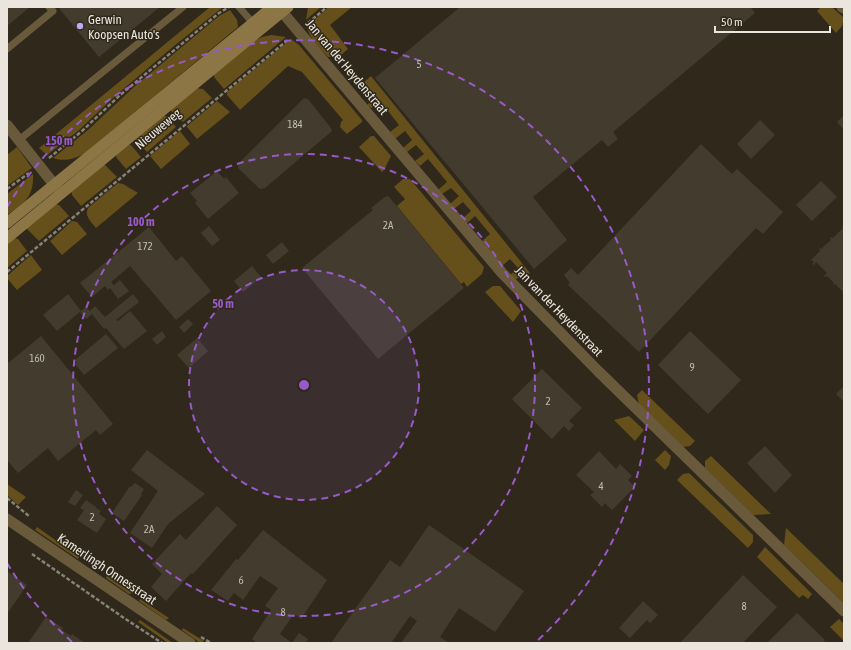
<svg xmlns="http://www.w3.org/2000/svg" width="851" height="650" font-family="'Asap Condensed',sans-serif">
<style>
.green{fill:#654f1a}
.building{fill:#433c2e}
.lines{fill:none;stroke-linecap:round;stroke-linejoin:round}
.path{stroke:#878176;stroke-width:2.5;stroke-dasharray:4 2;stroke-linecap:butt}
.service{stroke:#695a3c;stroke-width:7}
.minor{stroke:#695a3c;stroke-width:11}
.tertiary{stroke:#695a3c;stroke-width:11}
.secondary{stroke:#8d7645;stroke-width:11}
.ring{fill:none;stroke:#975ac6;stroke-width:2;stroke-dasharray:7 5}
.poi-dot{fill:#bcaaf5;stroke:#2f281b;stroke-width:1.5}
.labels{text-anchor:middle;dominant-baseline:central;stroke-width:3;stroke-linejoin:round;paint-order:stroke}
.number-label{font-size:11px;fill:#c0bbb1}
.poi-label{font-size:13px;fill:#eae5dd;stroke:#2f281b;text-anchor:start}
.street-label{font-size:13px;fill:#eae5dd;stroke:#2f281b}
.centre{fill:#975ac6;stroke:#2f281b;stroke-width:2}
.ring-label{font-size:12px;text-anchor:middle;font-weight:bold;fill:#975ac6;stroke:#2f281b;stroke-width:3;stroke-linejoin:round;paint-order:stroke}
</style>
<rect width="100%" height="100%" fill="#2f281b"/>
<g class="green">
<polygon points="210,7 223,7 174,46 114,97 78,131 47,155 39,148"/>
<polygon points="308,7 321,7 306,20"/>
<path d="M 329,7 L 352,7 L 330,25 L 348,49 L 340,56 L 328,57 C 320,48 309,39 307,26 Z"/>
<polygon points="821,7 832,7 844,18 842,26 836,33 817,11"/>
<path d="M 230,10 L 237,20 L 238,27 L 84,154 C 74,159 64,162 53,158 L 88,130 L 134,87 L 219,16 Z"/>
<polygon points="271,35 286,37 224,89 214,77 214,73 252,42 262,37"/>
<polygon points="291,39 299,45 362,120 362,122 347,134 340,127 341,122 343,120 302,72 288,66 240,110 227,95 227,92"/>
<polygon points="371,76 530,273 516,279 512,279 509,276 518,268 510,259 502,266 481,242 490,234 475,216 466,224 462,219 471,211 463,202 454,209 450,204 459,196 451,188 442,194 438,190 447,182 428,159 420,166 415,161 424,154 416,145 407,152 403,148 412,140 405,131 395,139 390,132 399,125 381,102 371,108 367,105 376,97 364,82"/>
<polygon points="195,88 203,89 212,98 183,122 171,111 171,108"/>
<polygon points="217,101 230,112 197,139 187,127 187,126"/>
<polygon points="162,115 168,117 176,127 147,152 136,140 136,136"/>
<polygon points="180,131 190,144 161,169 150,156"/>
<polygon points="371,136 374,136 391,156 384,170 382,172 359,147"/>
<polygon points="127,144 131,145 141,157 126,169 116,157 117,153"/>
<polygon points="17,147 32,168 7,186 7,155"/>
<polygon points="104,164 117,177 81,206 72,195 71,190"/>
<path d="M 33,174 C 34,196 25,203 7,215 L 7,194 Z"/>
<polygon points="403,179 410,179 484,267 482,274 467,287 464,282 461,284 397,206 405,199 394,187"/>
<path d="M 118,183 L 123,184 L 138,193 L 96,228 C 91,221 83,215 89,207 Z"/>
<polygon points="55,204 59,205 69,216 39,241 27,229 27,227"/>
<polygon points="72,221 77,222 87,234 62,255 50,241"/>
<polygon points="14,238 18,239 27,251 7,268 7,243"/>
<polygon points="31,255 42,270 17,290 7,278 7,276"/>
<polygon points="493,286 500,286 521,311 513,322 485,292"/>
<polygon points="642,390 695,441 690,446 683,447 639,405 637,395"/>
<polygon points="629,416 644,430 635,441 614,420"/>
<polygon points="665,450 671,456 669,465 665,470 655,460"/>
<polygon points="711,456 771,514 753,515 705,468 705,461"/>
<polygon points="689,473 753,535 753,542 748,548 677,480 683,474"/>
<polygon points="7,484 26,497 18,505 7,495"/>
<polygon points="37,527 79,557 78,559 35,530"/>
<polygon points="786,528 844,584 844,603 784,545"/>
<polygon points="765,547 812,594 808,599 803,595 799,598 757,557"/>
<polygon points="107,576 132,593 129,594 106,578"/>
<polygon points="140,599 169,618 166,620 139,601"/>
<polygon points="839,619 844,624 844,641 830,627"/>
<polygon points="140,620 173,643 168,643 138,622"/>
<polygon points="183,628 204,641 200,643 182,630"/>
</g>
<g class="building">
<polygon points="7,7 30,7 7,26"/>
<polygon points="58,7 160,7 99,57"/>
<polygon points="460,7 752,7 751,8 755,13 613,132 618,139 608,147 602,140 533,197 567,240 534,269 375,78"/>
<polygon points="304,98 308,99 331,128 332,131 265,188 260,189 238,168 238,164"/>
<polygon points="844,115 844,130 837,122"/>
<polygon points="760,120 775,135 751,159 737,144"/>
<polygon points="701,144 732,174 737,169 783,212 763,234 756,228 639,352 568,285 570,283 564,275 571,268 578,275"/>
<polygon points="217,171 224,179 226,177 239,193 208,219 195,203 197,201 190,193"/>
<polygon points="821,181 837,197 812,221 796,205"/>
<polygon points="388,196 390,198 464,288 378,359 302,268 373,210 371,208 385,197"/>
<polygon points="843,225 844,226 844,293 843,294 842,293 843,292 835,284 834,285 833,284 834,283 827,276 825,277 824,276 827,273 816,262 814,265 812,264 814,262 811,260 820,251 819,249 820,248 821,249 831,240 830,238 831,237 833,238 843,228 842,226"/>
<polygon points="209,226 220,240 212,246 201,233"/>
<polygon points="149,227 176,261 182,256 211,291 176,320 130,266 111,282 114,285 120,280 129,291 118,299 110,288 108,290 105,286 92,297 80,283"/>
<polygon points="282,242 289,251 273,264 266,255"/>
<polygon points="252,266 261,277 243,292 234,281"/>
<polygon points="68,294 81,311 57,331 43,315"/>
<polygon points="133,294 139,302 116,320 118,321 130,311 147,331 124,349 106,328 104,329 92,314 86,319 80,312 86,307 90,311 95,306 105,317"/>
<polygon points="188,319 193,324 184,333 179,327"/>
<polygon points="162,331 166,337 157,345 152,339"/>
<polygon points="690,331 741,380 708,414 658,365"/>
<polygon points="106,334 118,348 84,375 75,364 77,362 75,360"/>
<polygon points="41,336 113,424 100,435 96,430 58,461 48,448 18,473 7,460 7,364"/>
<polygon points="197,338 208,351 189,368 177,355"/>
<polygon points="542,369 582,408 569,421 574,425 569,431 564,426 552,439 512,399"/>
<polygon points="844,386 844,402 836,394"/>
<polygon points="765,446 792,475 775,493 747,463"/>
<polygon points="147,450 205,494 168,524 152,548 130,533 158,491 131,470"/>
<polygon points="599,451 616,469 620,464 632,476 628,480 635,487 612,510 605,503 602,507 590,495 594,492 576,475"/>
<polygon points="135,483 144,489 141,494 142,495 124,521 112,513 130,486 131,487"/>
<polygon points="76,490 83,495 75,506 68,502"/>
<polygon points="86,500 96,507 96,508 101,511 99,514 106,519 97,533 77,520 84,510 80,508"/>
<polygon points="217,506 237,525 193,574 191,573 166,601 151,587 162,574 152,564 180,534 186,540"/>
<polygon points="429,525 524,591 495,632 459,608 440,637 449,643 401,643 417,621 410,616 391,643 331,643 390,560 400,567"/>
<polygon points="263,530 327,580 301,619 294,614 280,634 292,643 299,633 308,639 306,643 257,643 252,639 271,610 265,606 278,588 260,576 243,600 234,593 228,601 211,590 236,559 238,560"/>
<polygon points="7,571 27,585 7,614"/>
<polygon points="743,575 777,607 743,643 680,643"/>
<polygon points="643,601 658,615 650,623 647,620 630,638 619,628"/>
<polygon points="797,613 825,640 823,643 767,643"/>
<polygon points="46,617 63,628 62,630 71,636 72,634 85,643 28,643"/>
</g>
<g class="lines">
<g class="path">
<polyline points="308,23 327,7"/>
<polyline points="49,158 82,131 119,96 219,13 229,7"/>
<polyline points="7,189 29,173"/>
<polyline points="7,272 289,39"/>
<polyline points="7,498 29,516"/>
<polyline points="32,554 124,618 162,643"/>
<polyline points="201,637 211,643"/>
</g>
<g class="service">
<polyline points="239,7 253,23"/>
<polyline points="7,49 53,11 49,7"/>
<polyline points="19,140 183,7"/>
</g>
<g class="minor">
<polyline points="278,7 502,273 598,371 844,611"/>
<polyline points="842,7 844,8"/>
<polyline points="7,125 60,192"/>
</g>
<polyline class="tertiary" points="7,519 190,643"/>
<g class="secondary">
<polyline points="7,223 253,23 272,7"/>
<polyline points="7,238 288,7"/>
</g>
</g>
<circle cx="304" cy="385" r="115" fill="#975ac6" fill-opacity=".12"/>
<g class="ring">
<circle cx="304" cy="385" r="115"/>
<circle cx="304" cy="385" r="231"/>
<path d="M72 642A346 346 0 0 1 7 563M7 207A346 346 0 1 1 536 642"/>
</g>
<circle class="poi-dot" cx="80" cy="26" r="4"/>
<g class="labels">
<g class="number-label">
<text x="419" y="64">5</text>
<text x="295" y="124">184</text>
<text x="388" y="225">2A</text>
<text x="145" y="246">172</text>
<text x="37" y="358">160</text>
<text x="692" y="367">9</text>
<text x="548" y="401">2</text>
<text x="601" y="486">4</text>
<text x="92" y="517">2</text>
<text x="149" y="529">2A</text>
<text x="241" y="580">6</text>
<text x="744" y="606">8</text>
<text x="283" y="612">8</text>
</g>
<g class="poi-label">
<text x="88" y="19">Gerwin<tspan x="88" dy="15">Koopsen Auto's</tspan></text>
</g>
<g class="street-label">
<text transform="translate(347 67) rotate(50)">Jan van der Heydenstraat</text>
<text transform="translate(158 129) rotate(-40)">Nieuweweg</text>
<text transform="translate(559 311) rotate(46)">Jan van der Heydenstraat</text>
<text transform="translate(107 569) rotate(34)">Kamerlingh Onnesstraat</text>
</g>
</g>
<circle cx="304" cy="385" r="6" class="centre"/>
<g class="ring-label">
<text x="59" y="145">150 m</text>
<text x="141" y="226">100 m</text>
<text x="223" y="308">50 m</text>
</g>
<rect width="851" height="650" fill="none" stroke="#eae5dd" stroke-width="16"/>
<path d="M715 26v6h115v-6" fill="none" stroke="#eae5dd" stroke-width="2"/>
<text x="721" y="26" font-size="12" fill="#eae5dd" stroke="#2f281b" stroke-width="3" paint-order="stroke">50 m</text>
</svg>
